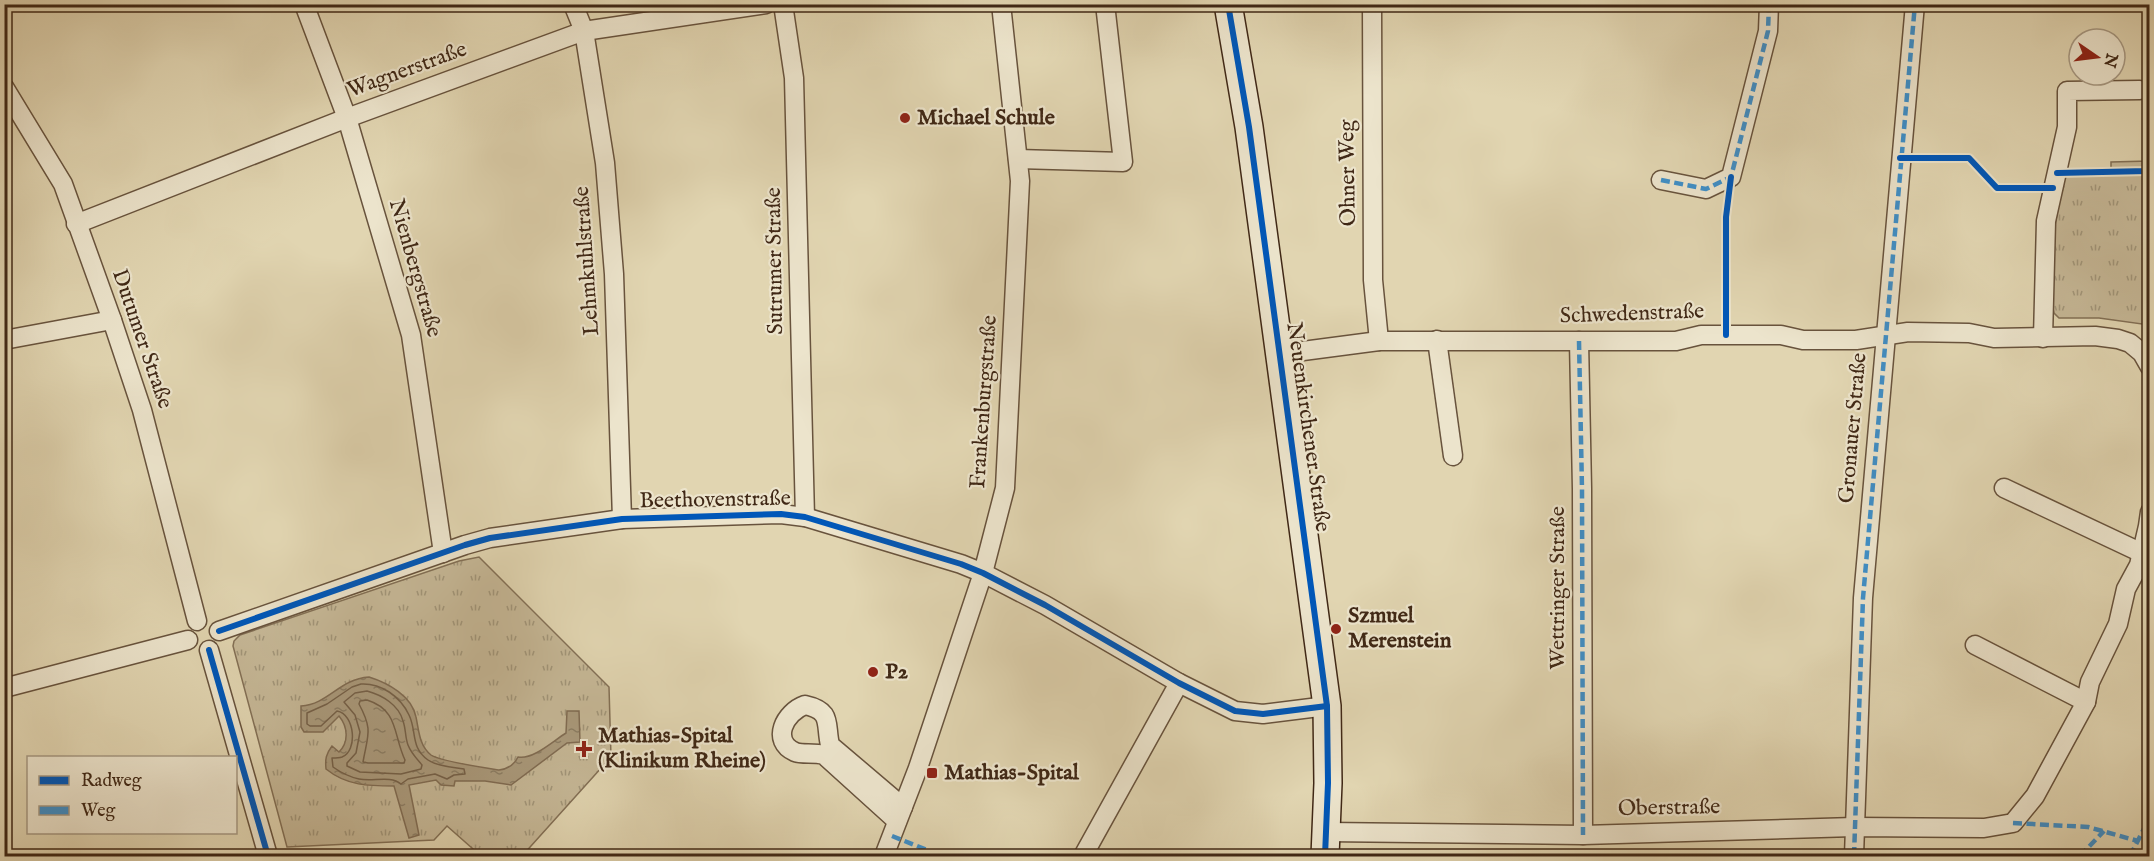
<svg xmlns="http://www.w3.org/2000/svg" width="2154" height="861" font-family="'IM FELL English',serif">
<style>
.park{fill:url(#park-tufts);stroke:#837056;stroke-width:1.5}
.water{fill:url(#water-ripples);stroke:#806c53;stroke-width:1.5}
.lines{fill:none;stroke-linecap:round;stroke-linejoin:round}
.shore{stroke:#756149;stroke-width:1.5}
.street-casing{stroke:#68533d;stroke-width:21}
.secondary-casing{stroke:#402816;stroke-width:30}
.street{stroke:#ece4cc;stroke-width:18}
.secondary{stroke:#ece4cc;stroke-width:27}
.quiet{stroke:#3f8fc8;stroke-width:4.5;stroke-dasharray:9 4.5;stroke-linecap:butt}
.cycleway-casing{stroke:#ece4cc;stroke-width:10}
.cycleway{stroke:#0057b8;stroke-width:6}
.poi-dot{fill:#8f2418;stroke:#ece4cc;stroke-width:2}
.labels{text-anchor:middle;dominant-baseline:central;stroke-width:4.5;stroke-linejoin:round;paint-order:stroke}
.street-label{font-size:22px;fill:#402816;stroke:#ece4cc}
.poi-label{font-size:22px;font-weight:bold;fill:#402816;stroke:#ece4cc;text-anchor:start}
</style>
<defs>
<pattern id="park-tufts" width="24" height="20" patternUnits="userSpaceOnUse" patternTransform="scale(1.5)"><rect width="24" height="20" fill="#c6b897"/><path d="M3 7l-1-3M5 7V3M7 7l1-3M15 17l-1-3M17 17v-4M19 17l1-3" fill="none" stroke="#a2967a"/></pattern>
<pattern id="water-ripples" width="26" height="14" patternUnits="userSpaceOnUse" patternTransform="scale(1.5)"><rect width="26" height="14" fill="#aa9a7c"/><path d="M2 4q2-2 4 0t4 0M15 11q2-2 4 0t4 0" fill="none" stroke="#8c7e65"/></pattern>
</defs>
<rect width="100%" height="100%" fill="#e1d5b1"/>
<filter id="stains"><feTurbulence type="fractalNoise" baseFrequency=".00333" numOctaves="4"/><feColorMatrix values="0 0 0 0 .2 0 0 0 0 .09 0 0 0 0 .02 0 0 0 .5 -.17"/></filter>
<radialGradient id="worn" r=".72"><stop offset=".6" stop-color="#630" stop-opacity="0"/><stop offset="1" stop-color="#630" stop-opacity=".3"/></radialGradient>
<g class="park">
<polygon points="2149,111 2149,325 2099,318 2059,318 2054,313 2052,305 2052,242 2064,175 2111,175 2111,162 2149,161"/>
<polygon points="479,557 609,687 611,757 522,856 481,856 447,826 434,840 287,847 233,646 234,641 240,635 459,561"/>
</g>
<path class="water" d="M 369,677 C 388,683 412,696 416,717 C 419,731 419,745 431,755 C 440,761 486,768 499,770 C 508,769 514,765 518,757 C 533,760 553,741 566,733 L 567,711 L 579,711 L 580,742 L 567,743 L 511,785 L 485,781 L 455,781 L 454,786 L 441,785 L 436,780 L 409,785 L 419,835 L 409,838 L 394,786 C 369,786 347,786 326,769 C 325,759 326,754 332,746 L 339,752 C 349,742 348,727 339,716 L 323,732 L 304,732 L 301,727 L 301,706 C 329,704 339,679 369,677 Z"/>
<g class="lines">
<g class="shore">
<path d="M 361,684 C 381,683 400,696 409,715 C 417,731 410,747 428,760 C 438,767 453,767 464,769 L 465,774 L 454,775 L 447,779 L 435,774 L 408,779 L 401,784 C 390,775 373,782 359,779 C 350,777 340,772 333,767 L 332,758 C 335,758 339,758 342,757 C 358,751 355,714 337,711 L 321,726 L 310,726 L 307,724 L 307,713 L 327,704 L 352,687 Z"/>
<path d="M 367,691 C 382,695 399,705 403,721 C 406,729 405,737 408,745 C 411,753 417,759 422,765 L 421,769 L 401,774 L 360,772 L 347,766 L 347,763 L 356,753 L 360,732 L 355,715 L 344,702 L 355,693 Z"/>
<path d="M 367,700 C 399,710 393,735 405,760 L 404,763 L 368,763 L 363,762 C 368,734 373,730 359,704 L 360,701 Z"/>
</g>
<g class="street-casing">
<g id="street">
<polyline points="304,4 347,118 411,335 443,553"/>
<polyline points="573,4 584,31 605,163 614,274 622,519"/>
<polyline points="783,4 794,78 805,517"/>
<polyline points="1372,4 1373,280 1379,341"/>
<polyline points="4,87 63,184 112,320 142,410 197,621"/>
<polyline points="1018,159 1123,162 1105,4"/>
<polyline points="1661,180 1706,189 1731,177 1768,31 1769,4"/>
<polyline points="76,224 347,118 584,31 766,4"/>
<polyline points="2043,338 2046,221 2067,127 2067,91 2140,90"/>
<polyline points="4,340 112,320"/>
<polyline points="1437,340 1453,456"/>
<polyline points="1579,341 1582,489 1583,835"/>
<polyline points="1280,354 1379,341 1676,341 1701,335 1781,335 1803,340 1856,340 1908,332 1969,333 1994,338 2095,336 2118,339 2130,343 2142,353 2150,367"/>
<polyline points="2004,488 2142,553"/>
<polyline points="219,631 465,545 490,538 622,519 781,514 805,517 961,564 983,573 1045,605 1179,683 1235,711 1263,714 1327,706"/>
<polyline points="1975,645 2086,702"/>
<polyline points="209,650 268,856"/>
<polyline points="4,688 188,640"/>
<path d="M 897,821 L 824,755 C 814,752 802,755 795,752 C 770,741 785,712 805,705 C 833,711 825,724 830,745 L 903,807"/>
<polyline points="1326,832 1583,835 1854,827 1984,828 2013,823 2035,796 2086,702 2090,682 2118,624 2126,589 2139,565 2148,526 2150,512"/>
<polyline points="884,856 918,768 983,573 1005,488 1020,181 1001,4"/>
<polyline points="1083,856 1179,683"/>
<polyline points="1854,856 1863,598 1915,4"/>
</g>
</g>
<g class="secondary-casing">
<polyline id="secondary" points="1228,4 1249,127 1327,706 1328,783 1325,856"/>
</g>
<use href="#street" class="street"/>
<use href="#secondary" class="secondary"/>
<g class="quiet">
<polyline points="1661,180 1706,189 1731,177 1768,31 1769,4"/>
<polyline points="1579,341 1582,489 1583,835"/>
<polyline points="2013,823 2088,827 2138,841"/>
<polyline points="892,836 942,856"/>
<polyline points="1854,856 1863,598 1915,4"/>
<polyline points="2080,856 2104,831"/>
<polyline points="2130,856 2150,817"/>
</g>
<g class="cycleway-casing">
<g id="cycleway">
<polyline points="1228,4 1249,127 1327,706 1328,783 1325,856"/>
<polyline points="1900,158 1969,158 1997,188 2053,188"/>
<polyline points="2057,173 2147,171 2150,168"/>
<polyline points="1726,335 1726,217 1731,177"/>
<polyline points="219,631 465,545 490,538 622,519 781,514 805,517 961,564 983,573 1045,605 1179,683 1235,711 1263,714 1327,706"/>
<polyline points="209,650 268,856"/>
</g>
</g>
<use href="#cycleway" class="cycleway"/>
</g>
<g class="poi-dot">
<circle cx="905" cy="118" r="6"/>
<circle cx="1336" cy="629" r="6"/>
<circle cx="873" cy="672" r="6"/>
<path d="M581 740h6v6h6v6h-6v6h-6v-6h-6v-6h6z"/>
<rect x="926" y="767" width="12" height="12" rx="3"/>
</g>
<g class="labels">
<g class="street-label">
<text transform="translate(407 70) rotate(-20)">Wagnerstraße</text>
<text transform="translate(1348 173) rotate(-91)">Ohner Weg</text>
<text transform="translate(587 261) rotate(-94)">Lehmkuhlstraße</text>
<text transform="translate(775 261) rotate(-91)">Sutrumer Straße</text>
<text transform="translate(415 268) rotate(74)">Nienbergstraße</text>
<text transform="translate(1632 314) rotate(-2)">Schwedenstraße</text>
<text transform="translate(142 339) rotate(71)">Dutumer Straße</text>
<text transform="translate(984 402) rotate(-86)">Frankenburgstraße</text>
<text transform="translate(1308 427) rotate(82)">Neuenkirchener Straße</text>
<text transform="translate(1853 428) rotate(-85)">Gronauer Straße</text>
<text transform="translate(715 500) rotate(-1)">Beethovenstraße</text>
<text transform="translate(1558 588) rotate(-90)">Wettringer Straße</text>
<text transform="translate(1669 808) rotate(-1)">Oberstraße</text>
</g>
<g class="poi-label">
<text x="917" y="118">Michael Schule</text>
<text x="1348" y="616">Szmuel<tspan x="1348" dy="25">Merenstein</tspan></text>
<text x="885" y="672">P2</text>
<text x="598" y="736">Mathias-Spital<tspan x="598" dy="25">(Klinikum Rheine)</tspan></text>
<text x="944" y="773">Mathias-Spital</text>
</g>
</g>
<rect width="2154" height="861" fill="none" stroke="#e1d5b1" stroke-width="24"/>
<rect x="6" y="6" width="2142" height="849" fill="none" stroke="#402816" stroke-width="3"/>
<rect x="12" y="12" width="2130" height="837" fill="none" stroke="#402816" stroke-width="1.5"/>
<rect x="27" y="756" width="210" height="78" fill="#ece4cc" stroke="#a79983" stroke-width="1.5"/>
<rect x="39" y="776" width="30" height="9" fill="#0057b8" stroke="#a79983" stroke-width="1.5"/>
<text x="81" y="786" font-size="18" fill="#402816">Radweg</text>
<rect x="39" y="806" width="30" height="9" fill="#3f8fc8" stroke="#a79983" stroke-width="1.5"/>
<text x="81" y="816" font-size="18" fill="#402816">Weg</text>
<g transform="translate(2097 57) rotate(104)"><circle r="28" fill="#ece4cc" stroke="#a79983" stroke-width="1.5"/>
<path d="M0-4.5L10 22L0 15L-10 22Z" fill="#8f2418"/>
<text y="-9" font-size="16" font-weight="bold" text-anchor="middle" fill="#402816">N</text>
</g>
<rect width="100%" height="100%" filter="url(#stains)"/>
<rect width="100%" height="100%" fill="url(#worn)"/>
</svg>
